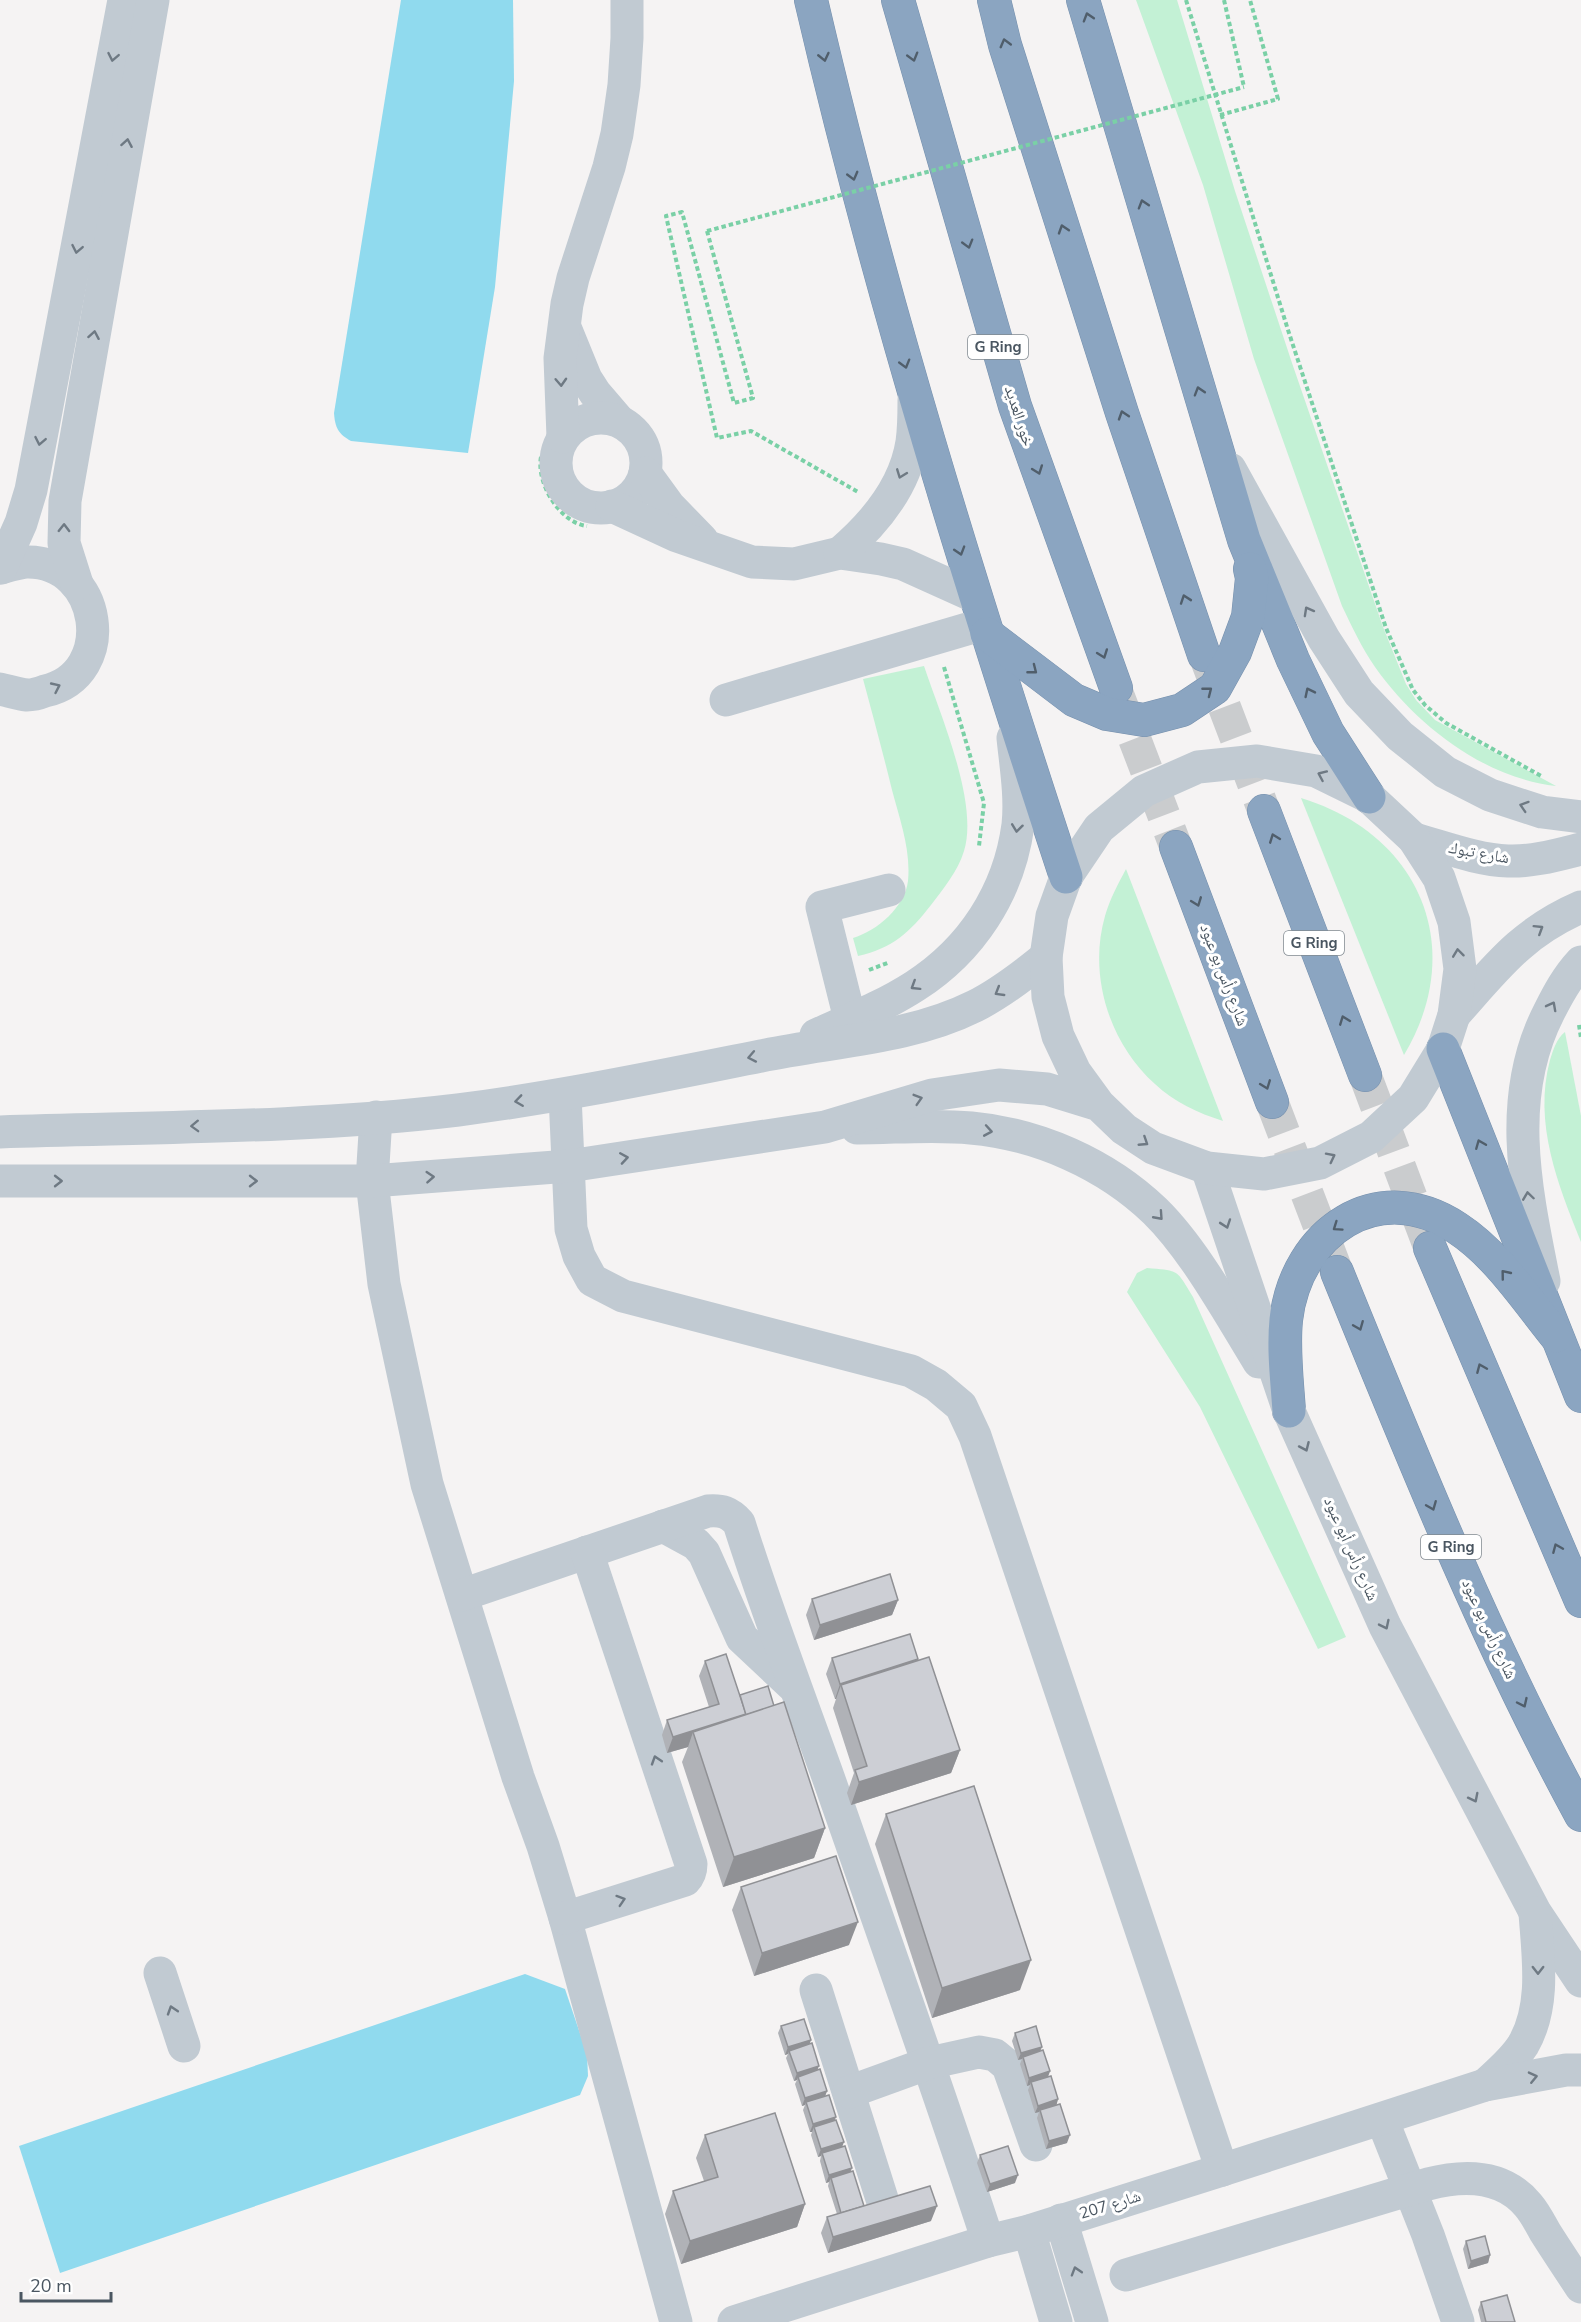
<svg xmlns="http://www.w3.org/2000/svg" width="1581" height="2322" font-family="'Nunito Sans','Noto Naskh Arabic',sans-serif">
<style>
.green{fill:#c3f1d5}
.water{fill:#90daee}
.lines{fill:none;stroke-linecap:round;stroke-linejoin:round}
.highway-tunnel{stroke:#caccce;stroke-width:33;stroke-dasharray:33 16;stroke-linecap:butt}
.highway-casing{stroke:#7690ad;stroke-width:34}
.path{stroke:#7ad0a6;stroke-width:4;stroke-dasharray:4.5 3;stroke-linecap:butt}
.minor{stroke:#c1cad2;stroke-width:33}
.highway{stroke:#8ba5c1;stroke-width:33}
.path-bridge{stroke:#7ad0a6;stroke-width:4;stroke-dasharray:4.5 3;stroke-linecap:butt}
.wall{fill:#b0b2b7}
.shaded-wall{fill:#909195}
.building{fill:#cdcfd5;stroke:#909195;stroke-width:1.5}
.oneway{stroke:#505e6b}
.oneway2{stroke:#6e7983}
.labels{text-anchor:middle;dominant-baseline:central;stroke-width:6;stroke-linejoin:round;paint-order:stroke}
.shield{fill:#fff;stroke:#808990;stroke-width:1.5}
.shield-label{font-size:15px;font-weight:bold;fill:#4a5661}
.street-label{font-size:16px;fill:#4a5661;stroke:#fff}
</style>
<rect width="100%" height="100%" fill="#f5f3f3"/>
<g class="green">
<path d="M 1136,0 L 1177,0 L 1235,191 L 1292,363 L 1383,627 L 1406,684 L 1416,700 L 1435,720 L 1556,786 C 1484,778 1416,725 1375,667 C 1362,648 1352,627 1342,606 L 1254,359 L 1203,185 Z"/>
<path d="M 924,666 C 940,714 979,803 964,851 C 958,871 943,889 931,905 C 909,933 893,948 858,956 L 853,938 C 877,931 905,907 908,881 C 911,850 900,820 892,790 C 883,753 873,716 863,679 Z"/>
<path d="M 1301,798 C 1420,834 1468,948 1404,1055 Z"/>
<path d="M 1126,869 L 1223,1121 C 1198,1113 1174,1102 1155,1084 C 1109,1043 1088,975 1105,916 C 1110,899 1118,884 1126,869 Z"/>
<path d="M 1565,1032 L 1581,1116 L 1581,1242 C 1558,1185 1533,1123 1550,1060 C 1553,1050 1557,1038 1565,1032 Z"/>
<path d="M 1147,1268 C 1180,1271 1176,1269 1193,1297 L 1346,1637 L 1318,1649 L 1200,1407 L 1127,1292 L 1137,1273 Z"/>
</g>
<g class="water">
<path d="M 401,0 L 513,0 L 514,81 L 495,287 L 468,453 L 351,441 C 338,434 335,427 334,413 Z"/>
<polygon points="525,1974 565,1989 587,2054 588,2076 580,2095 60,2273 19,2146"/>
</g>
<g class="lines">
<g class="highway-tunnel">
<polyline points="1207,661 1264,811"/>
<polyline points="1117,693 1176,847"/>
<polyline points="1365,1075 1430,1248"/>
<polyline points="1272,1102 1337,1272"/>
</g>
<g class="highway-casing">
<g id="highway">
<path d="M 811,0 C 880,297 971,588 1066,877"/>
<polyline points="898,0 1015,406 1116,688"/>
<polyline points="994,0 1005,45 1122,413 1204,655"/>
<polyline points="1083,0 1244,540 1293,660 1328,733 1369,797"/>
<polyline points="987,634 1074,700 1107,714 1144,720 1182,710 1215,688 1235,652 1248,617 1252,578 1250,569"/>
<polyline points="1264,811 1365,1075"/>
<polyline points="1176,847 1272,1102"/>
<polyline points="1443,1049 1581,1396"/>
<polyline points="1430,1248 1581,1601"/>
<path d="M 1337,1272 C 1412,1456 1486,1641 1581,1815"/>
<path d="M 1289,1411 C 1287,1381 1283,1350 1286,1320 C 1296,1232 1378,1175 1457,1228 C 1497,1254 1526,1299 1556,1336"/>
</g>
</g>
<g class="path">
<polyline points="1186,0 1288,330 1386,628 1413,690 1425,705 1446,723 1543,777"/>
<polyline points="1224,0 1244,87"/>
<polyline points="1220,115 1278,99 1250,0"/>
<polyline points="707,231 753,398 734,403 682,212 666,216 717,438 751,431 858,492"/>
<path d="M 541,457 C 536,483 560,523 587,526"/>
<polyline points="944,667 984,803 979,846"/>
<polyline points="869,970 890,962"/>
<polyline points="1579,1025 1581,1038"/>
</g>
<g class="minor">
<polyline points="566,330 586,379 595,393 619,421"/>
<circle cx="601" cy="463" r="45"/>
<polyline points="563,437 560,358 567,304 573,278 609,167 617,134 624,85 627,38 627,0"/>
<polyline points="1230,469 1324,639 1359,693 1400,736 1445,772 1490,795 1542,812 1581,817"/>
<polyline points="645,473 669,506 702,540"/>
<polyline points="612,506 677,536 752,562 794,564 840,553 881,559 903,564 974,596"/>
<path d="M 840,553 C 874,524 905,488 912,442 C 914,428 914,413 914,400"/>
<path d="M 0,568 C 8,566 19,563 27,562 C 102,561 119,674 45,691 C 40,693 33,695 27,695 C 18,694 9,691 0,689"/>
<polyline points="1,568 21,523 31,490 124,0"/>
<polyline points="77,584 64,543 65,501 153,0"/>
<polyline points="726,700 984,624"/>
<path d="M 1414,839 C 1444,847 1477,860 1508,861 C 1533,862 1557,855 1581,849"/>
<path d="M 1454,1015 C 1496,968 1521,933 1581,907"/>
<polyline points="850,1019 822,907 889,890"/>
<path d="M 816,1035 C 849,1020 884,1006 915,986 C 971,950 1009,893 1018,825 C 1021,797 1016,767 1013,738"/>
<polyline points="565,1095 571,1229 579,1256 592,1280 623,1296 911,1371 936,1385 961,1406 975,1436 1222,2170"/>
<polyline points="376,1117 372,1181 384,1284 427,1484 518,1777 543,1846 565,1918 676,2322"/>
<path d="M 857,1128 C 894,1128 934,1124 971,1128 C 1038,1134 1106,1164 1155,1211 C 1194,1249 1230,1315 1259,1362"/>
<path d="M 0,1132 C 152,1127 307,1128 458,1110 C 560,1097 660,1076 761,1056 C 832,1041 909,1039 975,1006 C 1001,993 1024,975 1046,957"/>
<polyline points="1207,1168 1289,1411 1385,1626 1535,1912 1581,1981"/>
<polyline points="0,1181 372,1181 569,1166 825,1127 932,1095 999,1085 1047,1089 1099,1105 1124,1129 1153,1148 1207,1168 1264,1174 1320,1163 1371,1137 1413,1098 1443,1049 1454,1015 1460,969 1454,922 1439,878 1414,839 1369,797 1316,771 1257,761 1198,767 1144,791 1099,828 1066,877 1052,916 1046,957 1048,997 1058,1036 1075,1072 1099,1105"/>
<path d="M 1544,1281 C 1526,1191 1505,1098 1549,1012 C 1558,994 1567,977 1581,962"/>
<polyline points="663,1526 696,1544 704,1553 742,1638 792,1685"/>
<path d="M 462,1595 L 708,1511 C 722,1510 729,1512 739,1523 C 767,1612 800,1698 831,1785 C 884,1937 938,2088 988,2241"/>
<path d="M 565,1918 L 685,1880 C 690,1875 691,1871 691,1864 L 587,1552"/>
<polyline points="160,1973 184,2046"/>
<polyline points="816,1990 883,2202"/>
<path d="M 1485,2085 C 1498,2073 1513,2061 1523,2045 C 1546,2006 1538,1956 1535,1913"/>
<polyline points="849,2092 929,2063 979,2052 995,2055 1008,2066 1036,2145"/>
<polyline points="1382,2119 1428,2235 1458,2322"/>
<polyline points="1061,2220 1092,2322"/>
<polyline points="1029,2231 1056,2322"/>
<path d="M 1126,2275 L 1428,2184 C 1463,2175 1502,2174 1528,2205 C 1535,2213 1540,2223 1545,2232 C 1557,2251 1569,2269 1581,2287"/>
<polyline points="734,2322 988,2241 1029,2231 1222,2170 1485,2085 1566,2070 1581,2070"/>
</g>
<use href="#highway" class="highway"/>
<polyline class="path-bridge" points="707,231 1244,87"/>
</g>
<g class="wall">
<polygon points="812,1599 898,1600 892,1615 814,1640 806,1615"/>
<polygon points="832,1658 917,1661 960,1750 951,1773 851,1805 847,1793 854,1773 833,1708 836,1699 835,1699 826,1674"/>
<polygon points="705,1661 740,1695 774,1706 825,1828 814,1858 723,1887 682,1762 688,1747 667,1753 662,1735 667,1720 709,1707 699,1676"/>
<polygon points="886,1814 1020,1990 932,2018 875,1844"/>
<polygon points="741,1887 849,1945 754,1976 732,1910"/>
<polygon points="781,2026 811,2040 809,2044 818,2070 827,2091 825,2096 834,2121 850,2172 864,2206 931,2221 828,2253 821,2233 827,2217 837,2214 828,2186 829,2182 826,2183 820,2161 821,2156 818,2157 811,2135 812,2132 810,2132 803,2110 805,2105 802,2106 795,2084 797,2080 794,2081 786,2058 788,2054 785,2055 778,2033"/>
<polygon points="1015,2033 1040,2051 1050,2071 1048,2077 1058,2099 1056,2105 1067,2143 1046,2149 1037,2118 1039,2112 1035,2113 1028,2090 1030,2085 1027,2086 1020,2064 1022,2059 1018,2060 1012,2041"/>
<polygon points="705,2135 805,2204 797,2227 681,2264 665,2214 673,2191 704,2181 696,2158"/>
<polygon points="980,2155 1015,2183 987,2192 977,2163"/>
<polygon points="1466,2241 1490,2255 1488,2263 1468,2269 1463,2249"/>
<polygon points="1481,2302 1515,2322 1481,2322 1478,2310"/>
</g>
<g class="shaded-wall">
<polygon points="898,1600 892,1615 814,1640 820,1625"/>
<polygon points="918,1659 912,1674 841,1685 836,1699 835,1699 840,1684"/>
<polygon points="746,1714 693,1732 688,1747 667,1753 673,1737"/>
<polygon points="960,1750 951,1773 851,1805 859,1782"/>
<polygon points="825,1828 814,1858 723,1887 734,1857"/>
<polygon points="858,1922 849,1945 754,1976 762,1953"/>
<polygon points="1031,1960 1020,1990 932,2018 942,1988"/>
<polygon points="811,2040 808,2048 789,2051 788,2054 785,2055 788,2047"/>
<polygon points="1042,2047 1039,2054 1023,2057 1022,2059 1018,2060 1021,2053"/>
<polygon points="819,2066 816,2073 798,2077 797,2080 794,2081 797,2073"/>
<polygon points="1050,2071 1047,2079 1031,2082 1030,2085 1027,2086 1029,2078"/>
<polygon points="827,2091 824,2099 806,2102 805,2105 802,2106 805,2098"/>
<polygon points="1058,2099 1056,2107 1040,2110 1039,2112 1035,2113 1038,2106"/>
<polygon points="836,2117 833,2125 814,2127 812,2132 810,2132 813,2124"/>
<polygon points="1070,2135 1067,2143 1046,2149 1049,2141"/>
<polygon points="844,2142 841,2150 822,2153 821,2156 818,2157 821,2149"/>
<polygon points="852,2168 849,2176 831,2178 829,2182 826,2183 829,2175"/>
<polygon points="1018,2175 1015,2183 987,2192 990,2184"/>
<polygon points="805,2204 797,2227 681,2264 690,2241"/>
<polygon points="937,2206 931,2221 828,2253 833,2237"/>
<polygon points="1490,2255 1488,2263 1468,2269 1471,2261"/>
</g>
<g class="building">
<polygon points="890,1574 898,1600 820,1625 812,1599"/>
<polygon points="910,1634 918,1659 840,1684 832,1658"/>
<polygon points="726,1654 746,1714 673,1737 667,1720 719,1704 705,1661"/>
<polygon points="929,1657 960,1750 859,1782 855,1770 867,1766 841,1685"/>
<polygon points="768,1686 774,1706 746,1715 740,1695"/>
<polygon points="784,1702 825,1828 734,1857 693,1732"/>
<polygon points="974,1786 1031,1960 942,1988 886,1814"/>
<polygon points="836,1856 858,1922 762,1953 741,1887"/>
<polygon points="804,2019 811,2040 788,2047 781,2026"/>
<polygon points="1036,2026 1042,2047 1021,2053 1015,2033"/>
<polygon points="812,2043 819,2066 797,2073 789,2051"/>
<polygon points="1043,2050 1050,2071 1029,2078 1023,2057"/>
<polygon points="820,2069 827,2091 805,2098 798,2077"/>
<polygon points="1051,2076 1058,2099 1038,2106 1031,2082"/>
<polygon points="829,2095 836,2117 813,2124 806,2102"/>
<polygon points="1060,2104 1070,2135 1049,2141 1040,2110"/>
<polygon points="775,2113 805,2204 690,2241 673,2191 718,2177 705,2135"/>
<polygon points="836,2120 844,2142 821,2149 814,2127"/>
<polygon points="845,2146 852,2168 829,2175 822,2153"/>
<polygon points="1008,2146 1018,2175 990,2184 980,2155"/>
<polygon points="853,2171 864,2206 841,2213 831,2178"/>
<polygon points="930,2186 937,2206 833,2237 827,2217"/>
<polygon points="1485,2236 1490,2255 1471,2261 1466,2241"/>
<polygon points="1507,2295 1515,2322 1486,2322 1481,2302"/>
</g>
<defs><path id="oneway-chevron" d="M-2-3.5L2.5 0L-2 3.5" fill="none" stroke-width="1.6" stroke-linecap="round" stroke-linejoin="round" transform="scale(1.5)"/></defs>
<g class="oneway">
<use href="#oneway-chevron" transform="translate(1088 17) rotate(-107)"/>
<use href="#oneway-chevron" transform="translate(1005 43) rotate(-105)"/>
<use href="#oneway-chevron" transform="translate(824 57) rotate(77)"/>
<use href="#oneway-chevron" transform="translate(913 57) rotate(74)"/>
<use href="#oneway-chevron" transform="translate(853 176) rotate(75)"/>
<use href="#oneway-chevron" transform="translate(1143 204) rotate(-107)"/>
<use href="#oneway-chevron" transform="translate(1063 229) rotate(-108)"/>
<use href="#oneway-chevron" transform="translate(968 244) rotate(74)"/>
<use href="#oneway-chevron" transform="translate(905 364) rotate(74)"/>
<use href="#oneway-chevron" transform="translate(1199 391) rotate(-107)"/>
<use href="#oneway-chevron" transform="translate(1123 415) rotate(-108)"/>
<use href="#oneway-chevron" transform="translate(1038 470) rotate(70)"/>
<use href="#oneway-chevron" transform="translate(960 551) rotate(73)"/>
<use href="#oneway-chevron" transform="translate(1185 599) rotate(-109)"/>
<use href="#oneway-chevron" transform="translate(1103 654) rotate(70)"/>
<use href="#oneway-chevron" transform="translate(1033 670) rotate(38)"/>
<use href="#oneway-chevron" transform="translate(1208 691) rotate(-38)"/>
<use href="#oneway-chevron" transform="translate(1309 692) rotate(-116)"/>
<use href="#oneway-chevron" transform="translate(1274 838) rotate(-111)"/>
<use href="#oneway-chevron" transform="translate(1197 902) rotate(69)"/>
<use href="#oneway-chevron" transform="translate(1344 1020) rotate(-111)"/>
<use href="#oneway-chevron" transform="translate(1266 1085) rotate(69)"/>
<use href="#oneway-chevron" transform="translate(1480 1144) rotate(-112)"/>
<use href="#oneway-chevron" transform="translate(1337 1227) rotate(145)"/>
<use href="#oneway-chevron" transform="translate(1505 1274) rotate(-129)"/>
<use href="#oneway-chevron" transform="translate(1359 1326) rotate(68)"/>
<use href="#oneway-chevron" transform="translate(1481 1368) rotate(-113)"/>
<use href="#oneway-chevron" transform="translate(1432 1506) rotate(68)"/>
<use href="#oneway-chevron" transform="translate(1557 1548) rotate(-113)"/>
<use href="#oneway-chevron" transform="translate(1523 1703) rotate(65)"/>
</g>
<g class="oneway2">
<use href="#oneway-chevron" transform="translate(113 57) rotate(101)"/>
<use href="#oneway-chevron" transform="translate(127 143) rotate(-80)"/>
<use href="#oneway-chevron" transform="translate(77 249) rotate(101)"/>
<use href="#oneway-chevron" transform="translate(94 335) rotate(-80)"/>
<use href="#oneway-chevron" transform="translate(561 382) rotate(87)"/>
<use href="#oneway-chevron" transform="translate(40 441) rotate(101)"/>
<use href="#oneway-chevron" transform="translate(901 474) rotate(111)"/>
<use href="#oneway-chevron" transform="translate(64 528) rotate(-89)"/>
<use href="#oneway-chevron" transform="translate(1308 611) rotate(-119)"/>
<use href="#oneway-chevron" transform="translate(56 687) rotate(-25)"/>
<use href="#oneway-chevron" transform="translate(1322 775) rotate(-156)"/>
<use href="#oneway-chevron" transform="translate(1524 806) rotate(-162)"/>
<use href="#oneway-chevron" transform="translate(1017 828) rotate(97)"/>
<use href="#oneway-chevron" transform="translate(1539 929) rotate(-32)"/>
<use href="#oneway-chevron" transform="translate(1458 953) rotate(-97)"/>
<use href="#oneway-chevron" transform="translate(915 986) rotate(148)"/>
<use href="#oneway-chevron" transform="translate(999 992) rotate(149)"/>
<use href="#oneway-chevron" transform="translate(1552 1006) rotate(-62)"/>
<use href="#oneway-chevron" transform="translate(752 1057) rotate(169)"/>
<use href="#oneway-chevron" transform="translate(918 1099) rotate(-17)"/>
<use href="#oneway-chevron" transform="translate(519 1101) rotate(172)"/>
<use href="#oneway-chevron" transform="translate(195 1126) rotate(178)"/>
<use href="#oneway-chevron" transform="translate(988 1131) rotate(10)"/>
<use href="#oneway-chevron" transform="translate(1144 1142) rotate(33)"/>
<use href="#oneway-chevron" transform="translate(1331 1157) rotate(-27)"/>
<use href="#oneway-chevron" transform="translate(624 1158) rotate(-9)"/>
<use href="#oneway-chevron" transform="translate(430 1177) rotate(-4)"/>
<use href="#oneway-chevron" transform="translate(58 1181)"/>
<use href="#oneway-chevron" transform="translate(253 1181)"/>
<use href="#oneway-chevron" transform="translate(1528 1196) rotate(-98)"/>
<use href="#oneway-chevron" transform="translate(1159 1216) rotate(48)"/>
<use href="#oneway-chevron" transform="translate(1226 1224) rotate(71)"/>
<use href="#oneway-chevron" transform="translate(1305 1447) rotate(66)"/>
<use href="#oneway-chevron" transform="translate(1385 1625) rotate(64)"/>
<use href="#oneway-chevron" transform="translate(656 1760) rotate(-108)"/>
<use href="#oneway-chevron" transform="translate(1474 1798) rotate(63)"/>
<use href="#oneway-chevron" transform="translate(621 1900) rotate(-18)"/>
<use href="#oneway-chevron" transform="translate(1538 1970) rotate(90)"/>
<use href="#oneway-chevron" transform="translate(172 2010) rotate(-108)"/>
<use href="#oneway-chevron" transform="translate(1533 2077) rotate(-13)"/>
<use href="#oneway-chevron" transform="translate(1076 2271) rotate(-107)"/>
</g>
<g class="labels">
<g class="shield">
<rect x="968" y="335" width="60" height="24" rx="4.5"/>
<rect x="1284" y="931" width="60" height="24" rx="4.5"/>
<rect x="1421" y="1535" width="60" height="24" rx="4.5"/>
</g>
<g class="shield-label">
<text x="998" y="347">G Ring</text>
<text x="1314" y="943">G Ring</text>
<text x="1451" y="1547">G Ring</text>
</g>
<g class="street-label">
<text transform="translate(1019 416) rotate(72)">خور العديد</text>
<text transform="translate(1479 853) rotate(10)">شارع تبوك</text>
<text transform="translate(1224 975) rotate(69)">شارع رأس بو عبود</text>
<text transform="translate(1351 1549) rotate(66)">شارع رأس أبو عبود</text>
<text transform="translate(1489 1629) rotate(65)">شارع رأس بو عبود</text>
<text transform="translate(1110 2205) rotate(-17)">شارع 207</text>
</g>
</g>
<path d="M21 2292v9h90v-9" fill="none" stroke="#4a5661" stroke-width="3"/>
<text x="30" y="2292" font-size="18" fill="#4a5661" stroke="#ffffff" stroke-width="4.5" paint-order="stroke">20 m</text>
</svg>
